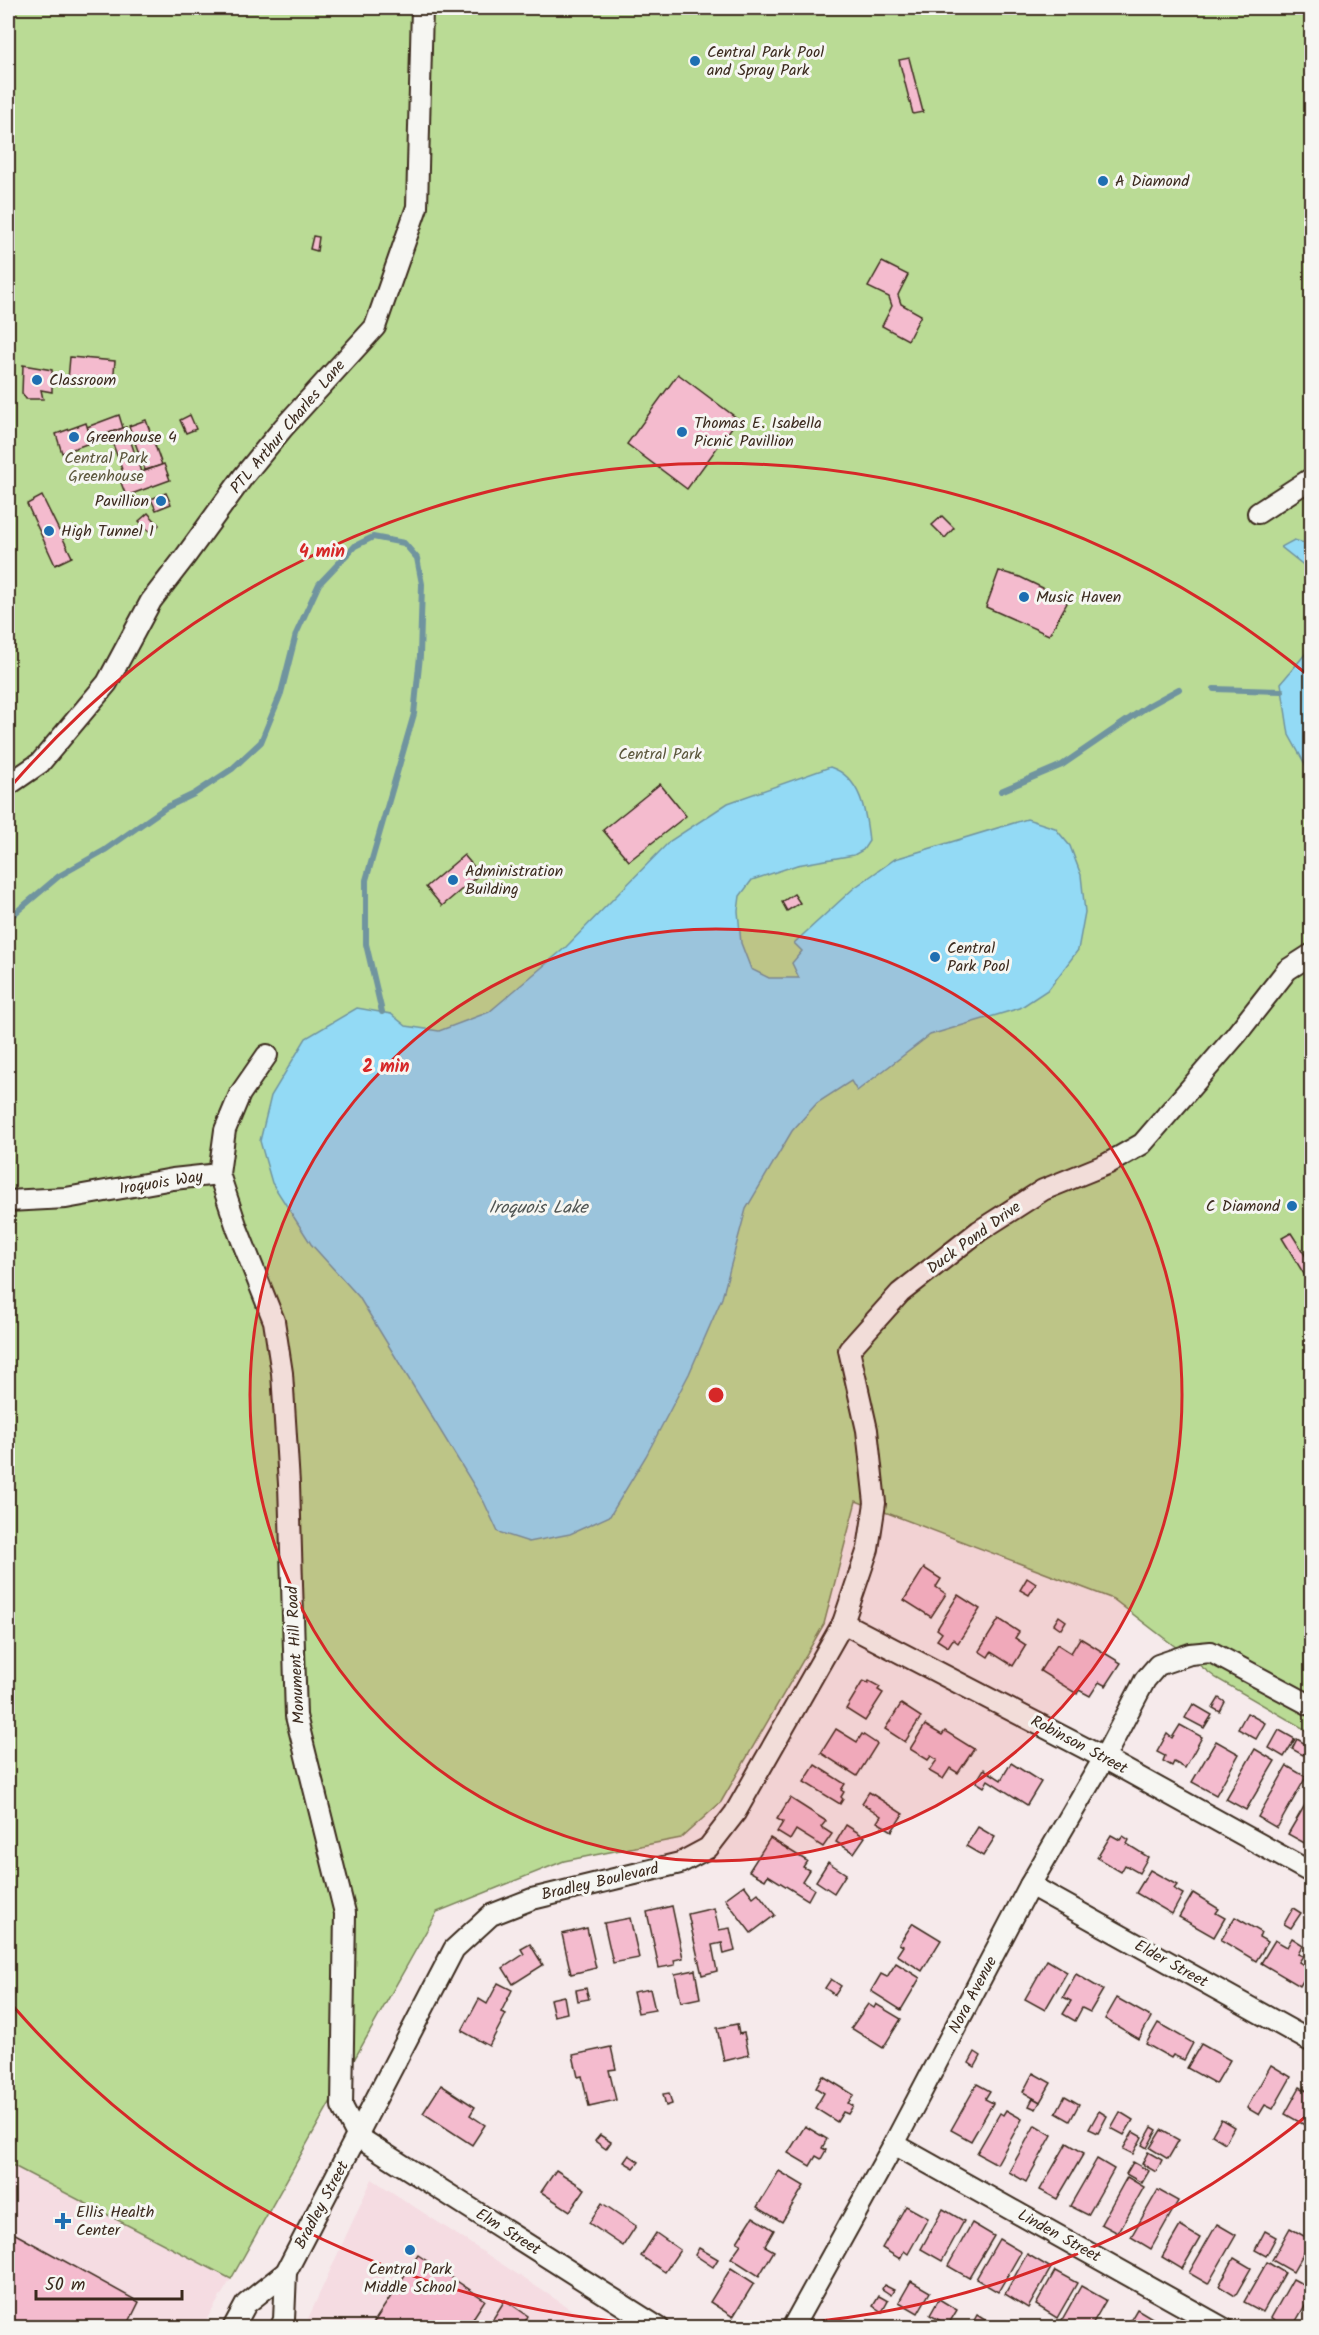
<svg xmlns="http://www.w3.org/2000/svg" width="1319" height="2335" font-family="Kalam,sans-serif">
<style>
.built{fill:#f5dce2}
.green{fill:#badb95;stroke:#7a825a;stroke-width:1.5}
.water{fill:#93daf5;stroke:#70949f;stroke-width:1.5}
.lines{fill:none;stroke-linecap:round;stroke-linejoin:round}
.stream{stroke:#70949f;stroke-width:6}
.building{fill:#f4bbce;stroke:#3b2a1e;stroke-width:1.5}
.street-casing{stroke:#3b2a1e;stroke-width:24}
.street{stroke:#f6f6f2;stroke-width:20}
.ring{fill:none;stroke:#d62828;stroke-width:3}
.poi-dot{fill:#1f6fb2;stroke:#f6f6f2;stroke-width:2}
.labels{text-anchor:middle;dominant-baseline:central;stroke-width:6;stroke-linejoin:round;paint-order:stroke}
.poi-label{font-size:16px;fill:#3b2a1e;stroke:#f6f6f2;text-anchor:start}
.street-label{font-size:16px;fill:#3b2a1e;stroke:#f6f6f2}
.park-label{font-size:16px;fill:#5b563c;stroke:#f6f6f2}
.water-label{font-size:18px;font-style:italic;fill:#515654;stroke:#f6f6f2}
.centre{fill:#d62828;stroke:#f6f6f2;stroke-width:3}
.ring-label{font-size:18px;text-anchor:middle;font-weight:bold;fill:#d62828;stroke:#f6f6f2;stroke-width:6;stroke-linejoin:round;paint-order:stroke}
</style>
<rect width="100%" height="100%" fill="#f6eaeb"/>
<filter id="ink" filterUnits="userSpaceOnUse"><feTurbulence type="fractalNoise" baseFrequency=".0167" numOctaves="2"/><feDisplacementMap in="SourceGraphic" scale="12" xChannelSelector="R" yChannelSelector="G"/><feConvolveMatrix kernelMatrix="1 2 1 2 8 2 1 2 1" color-interpolation-filters="sRGB"/></filter>
<g filter="url(#ink)">
<g class="built">
<polygon points="8,2163 231,2279 202,2327 8,2327"/>
<polygon points="372,2179 598,2327 316,2328 307,2321"/>
</g>
<polygon class="green" points="8,8 1311,8 1311,1733 1216,1678 1113,1599 856,1501 824,1624 721,1802 681,1838 564,1861 437,1912 231,2279 8,2163"/>
<g class="water">
<polygon points="1294,540 1311,545 1311,571 1281,547"/>
<polygon points="1311,647 1311,775 1289,735 1281,683"/>
<path d="M 830,767 C 861,777 866,812 869,841 L 863,850 L 854,855 L 797,865 L 752,880 L 740,896 L 738,911 L 741,943 L 751,969 L 769,978 L 799,978 L 792,963 L 802,951 L 794,943 L 854,888 L 895,859 L 1027,819 L 1055,828 L 1070,846 L 1081,875 L 1085,912 L 1078,950 L 1049,989 L 1020,1008 L 930,1035 L 857,1091 L 851,1081 L 817,1103 L 792,1131 L 746,1209 L 722,1298 L 689,1374 L 646,1456 L 610,1516 L 570,1534 L 529,1542 L 498,1532 L 484,1502 L 359,1297 L 311,1244 L 272,1183 L 260,1141 L 271,1096 L 306,1038 L 357,1008 L 391,1014 L 406,1026 L 439,1031 L 489,1012 L 566,947 L 670,841 L 728,803 Z"/>
</g>
<g class="lines">
<g class="stream">
<polyline points="1214,689 1282,691"/>
<polyline points="1001,791 1062,765 1148,706 1179,689"/>
<polyline points="8,919 59,876 105,850 165,808 194,794 232,769 261,742 281,693 296,634 319,584 355,546 373,537 404,543 417,558 422,584 420,656 414,714 366,880 366,944 382,1012"/>
</g>
</g>
<g class="building">
<polygon points="909,58 923,112 913,114 899,60"/>
<polygon points="313,236 319,237 317,251 310,249"/>
<polygon points="882,262 908,275 898,295 901,304 921,315 908,340 882,326 892,306 889,297 868,287"/>
<polygon points="70,357 115,361 113,383 68,380"/>
<polygon points="23,365 52,370 52,392 41,390 43,399 26,399 22,393"/>
<polygon points="678,374 738,419 687,489 627,444"/>
<polygon points="119,415 123,428 92,439 87,427"/>
<polygon points="190,415 196,429 186,433 180,420"/>
<polygon points="146,420 162,465 145,470 129,426"/>
<polygon points="86,423 92,442 62,453 56,434"/>
<polygon points="126,427 141,472 125,478 109,433"/>
<polygon points="164,464 170,480 126,496 120,480"/>
<polygon points="166,493 171,504 156,510 151,499"/>
<polygon points="42,496 72,557 55,565 27,504"/>
<polygon points="148,513 159,525 151,533 139,521"/>
<polygon points="942,516 954,528 945,538 932,525"/>
<polygon points="999,571 1020,577 1051,592 1067,603 1049,635 986,607"/>
<polygon points="660,784 686,816 629,861 603,830"/>
<polygon points="464,855 480,874 442,906 426,887"/>
<polygon points="794,894 800,903 787,911 782,902"/>
<polygon points="1291,1233 1312,1266 1310,1284 1282,1238"/>
<polygon points="924,1568 941,1579 936,1587 946,1594 931,1617 904,1600"/>
<polygon points="1027,1578 1036,1584 1029,1595 1020,1590"/>
<polygon points="958,1595 980,1609 958,1643 953,1639 948,1647 937,1640 942,1633 937,1629"/>
<polygon points="1059,1616 1066,1621 1061,1629 1054,1624"/>
<polygon points="999,1619 1019,1632 1015,1638 1026,1645 1013,1666 991,1652 988,1657 979,1651"/>
<polygon points="1080,1638 1121,1663 1106,1686 1099,1682 1090,1696 1079,1690 1077,1694 1040,1671 1057,1644 1071,1653"/>
<polygon points="863,1681 868,1683 869,1681 880,1687 878,1690 883,1693 865,1721 846,1709"/>
<polygon points="1219,1698 1225,1702 1220,1712 1213,1708"/>
<polygon points="901,1704 921,1717 905,1742 885,1729"/>
<polygon points="1193,1704 1212,1715 1204,1728 1185,1718"/>
<polygon points="1247,1713 1265,1723 1256,1739 1238,1729"/>
<polygon points="925,1725 942,1735 945,1731 974,1749 958,1773 950,1768 943,1779 929,1771 937,1760 931,1756 928,1760 910,1749"/>
<polygon points="1180,1725 1202,1737 1185,1768 1174,1762 1172,1766 1163,1761 1165,1756 1157,1752 1167,1734 1172,1738"/>
<polygon points="836,1729 857,1742 862,1734 877,1744 857,1776 821,1753"/>
<polygon points="1279,1730 1295,1739 1284,1757 1269,1748"/>
<polygon points="1297,1739 1309,1746 1303,1755 1292,1749"/>
<polygon points="1216,1741 1239,1754 1216,1795 1192,1782"/>
<polygon points="1255,1749 1275,1761 1246,1810 1226,1799"/>
<polygon points="1011,1763 1041,1782 1027,1805 988,1780 984,1787 976,1782 984,1769 1001,1780"/>
<polygon points="815,1765 845,1784 841,1790 844,1792 841,1797 843,1799 840,1804 804,1782"/>
<polygon points="1287,1766 1306,1777 1277,1828 1258,1817"/>
<polygon points="869,1792 903,1814 892,1831 877,1822 881,1816 862,1803"/>
<polygon points="1312,1793 1312,1839 1308,1845 1288,1834"/>
<polygon points="790,1798 826,1821 821,1827 832,1834 823,1847 796,1830 790,1840 777,1832 783,1822 777,1819"/>
<polygon points="846,1825 865,1837 854,1853 836,1842"/>
<polygon points="978,1827 995,1837 983,1856 966,1846"/>
<polygon points="1111,1835 1120,1840 1123,1836 1129,1840 1127,1844 1148,1857 1139,1873 1125,1865 1121,1872 1097,1858"/>
<polygon points="770,1838 807,1861 803,1867 809,1870 802,1881 814,1889 808,1900 768,1875 765,1880 749,1871"/>
<polygon points="828,1862 846,1874 834,1893 816,1881"/>
<polygon points="1150,1870 1177,1885 1174,1889 1183,1894 1172,1914 1136,1893"/>
<polygon points="744,1885 753,1897 758,1893 775,1915 751,1933 725,1899"/>
<polygon points="1193,1893 1219,1909 1216,1913 1225,1918 1214,1937 1179,1917"/>
<polygon points="672,1906 683,1958 674,1960 675,1965 659,1968 647,1912"/>
<polygon points="714,1908 719,1930 730,1928 735,1951 724,1954 722,1943 712,1945 717,1971 702,1975 688,1914"/>
<polygon points="1293,1908 1301,1913 1291,1928 1284,1924"/>
<polygon points="1235,1917 1261,1932 1259,1937 1268,1942 1256,1961 1221,1940"/>
<polygon points="630,1918 639,1958 613,1963 604,1923"/>
<polygon points="913,1923 941,1940 922,1971 897,1955 903,1946 899,1944"/>
<polygon points="587,1928 596,1968 571,1974 562,1934"/>
<polygon points="1292,1938 1303,1945 1298,1954 1303,1956 1299,1962 1310,1969 1300,1986 1261,1963 1275,1940 1287,1947"/>
<polygon points="530,1944 543,1965 513,1984 503,1968 524,1954 521,1949"/>
<polygon points="1047,1960 1067,1972 1045,2010 1025,1999"/>
<polygon points="896,1963 920,1978 901,2010 871,1991 881,1974 887,1977"/>
<polygon points="695,1970 700,1998 681,2002 675,1974"/>
<polygon points="1076,1974 1103,1990 1090,2012 1082,2008 1075,2021 1063,2014 1071,2001 1063,1997"/>
<polygon points="831,1979 841,1986 835,1995 825,1988"/>
<polygon points="498,1983 512,1990 501,2012 506,2014 489,2046 462,2031 479,1999 487,2004"/>
<polygon points="586,1988 589,1999 578,2001 576,1990"/>
<polygon points="650,1989 655,2010 638,2013 633,1992"/>
<polygon points="564,1996 567,2013 554,2016 550,1999"/>
<polygon points="1117,1998 1151,2017 1139,2039 1105,2019"/>
<polygon points="868,2004 874,2008 876,2004 901,2019 883,2048 851,2028"/>
<polygon points="1158,2023 1193,2043 1184,2060 1173,2055 1171,2058 1146,2044"/>
<polygon points="737,2024 739,2034 744,2033 749,2055 724,2061 717,2028"/>
<polygon points="1201,2044 1230,2060 1216,2084 1187,2068"/>
<polygon points="611,2047 616,2069 609,2070 616,2100 589,2106 582,2076 578,2077 573,2055"/>
<polygon points="975,2052 981,2056 975,2067 969,2063"/>
<polygon points="1271,2065 1291,2077 1273,2109 1265,2105 1259,2115 1247,2108"/>
<polygon points="1033,2073 1051,2083 1040,2102 1023,2092"/>
<polygon points="823,2076 854,2095 848,2103 853,2106 848,2114 843,2112 837,2122 815,2108 824,2093 816,2088"/>
<polygon points="977,2084 990,2091 985,2099 993,2103 971,2141 951,2130"/>
<polygon points="441,2085 475,2107 470,2115 485,2125 472,2145 423,2113"/>
<polygon points="1300,2087 1312,2094 1312,2121 1308,2127 1285,2114"/>
<polygon points="669,2093 672,2104 666,2106 663,2094"/>
<polygon points="1065,2096 1079,2104 1070,2121 1056,2113"/>
<polygon points="1033,2098 1040,2102 1036,2109 1029,2106"/>
<polygon points="1006,2110 1022,2119 997,2164 977,2153 1000,2113 1003,2115"/>
<polygon points="1099,2111 1107,2116 1098,2133 1089,2129"/>
<polygon points="1120,2112 1133,2120 1124,2135 1111,2128"/>
<polygon points="1221,2119 1234,2127 1225,2143 1212,2135"/>
<polygon points="1035,2125 1052,2135 1026,2182 1009,2172"/>
<polygon points="805,2126 827,2139 822,2148 826,2150 821,2159 816,2156 810,2166 788,2153"/>
<polygon points="1152,2127 1157,2130 1147,2148 1142,2145"/>
<polygon points="1161,2130 1179,2140 1168,2159 1150,2148"/>
<polygon points="1133,2132 1142,2137 1133,2154 1123,2149"/>
<polygon points="600,2135 611,2142 606,2149 595,2141"/>
<polygon points="1067,2143 1084,2153 1057,2199 1040,2190"/>
<polygon points="1148,2152 1162,2160 1156,2172 1142,2164"/>
<polygon points="629,2155 639,2162 634,2168 624,2162"/>
<polygon points="1097,2159 1114,2169 1088,2215 1070,2206"/>
<polygon points="1133,2162 1149,2171 1142,2183 1126,2174"/>
<polygon points="556,2170 585,2189 570,2211 541,2192"/>
<polygon points="779,2171 804,2186 782,2222 757,2207"/>
<polygon points="1127,2177 1144,2187 1118,2233 1101,2224"/>
<polygon points="1158,2190 1178,2201 1151,2249 1131,2237"/>
<polygon points="602,2203 636,2226 623,2246 589,2223"/>
<polygon points="906,2206 928,2218 908,2254 904,2251 900,2259 882,2248"/>
<polygon points="943,2209 964,2221 942,2261 921,2249"/>
<polygon points="753,2217 774,2230 765,2246 774,2251 759,2276 731,2258 741,2244 737,2242"/>
<polygon points="972,2223 994,2236 969,2278 948,2266"/>
<polygon points="1217,2224 1236,2235 1208,2284 1189,2273"/>
<polygon points="1180,2226 1200,2238 1182,2269 1162,2257"/>
<polygon points="1290,2228 1311,2240 1293,2272 1272,2260"/>
<polygon points="8,2230 139,2302 126,2328 8,2326"/>
<polygon points="1265,2231 1276,2237 1266,2256 1255,2250"/>
<polygon points="656,2233 680,2250 665,2272 641,2256"/>
<polygon points="999,2239 1021,2252 998,2292 976,2279"/>
<polygon points="699,2248 718,2259 713,2267 695,2255"/>
<polygon points="1027,2254 1051,2268 1028,2308 1005,2294"/>
<polygon points="418,2255 485,2300 468,2326 470,2328 370,2328"/>
<polygon points="1234,2258 1251,2268 1235,2296 1219,2286"/>
<polygon points="1267,2262 1285,2273 1263,2312 1244,2302"/>
<polygon points="731,2268 754,2283 733,2317 710,2302"/>
<polygon points="1055,2271 1077,2283 1057,2318 1036,2305"/>
<polygon points="1293,2279 1312,2289 1312,2293 1292,2328 1288,2328 1271,2318"/>
<polygon points="911,2281 930,2292 918,2313 899,2302"/>
<polygon points="884,2285 894,2290 891,2295 882,2289"/>
<polygon points="1081,2286 1106,2300 1090,2328 1063,2328 1059,2325"/>
<polygon points="879,2296 888,2301 882,2312 873,2306"/>
<polygon points="939,2299 957,2310 948,2325 930,2315"/>
<polygon points="505,2300 528,2316 525,2322 534,2328 487,2328"/>
<polygon points="1137,2309 1159,2322 1156,2328 1126,2328"/>
<polygon points="977,2315 988,2322 985,2328 970,2328"/>
</g>
<g class="lines">
<g class="street-casing">
<g id="street">
<polyline points="1258,513 1312,478"/>
<polyline points="8,785 40,763 107,683 151,601 185,557 243,477 283,428 375,327 417,207 422,8"/>
<polyline points="267,1055 240,1094 225,1130 219,1174 237,1228 274,1321 282,1373 289,1484 296,1716 345,1913 342,2106 358,2137"/>
<polyline points="8,1201 66,1198 173,1179 219,1174"/>
<polyline points="843,1623 1104,1758 1312,1873"/>
<polyline points="1030,1885 1312,2042"/>
<polyline points="358,2137 659,2328"/>
<polyline points="894,2144 1223,2328"/>
<polyline points="233,2328 246,2304 286,2272 454,1949 491,1915 532,1899 680,1863 708,1848 735,1813 843,1623 868,1549 875,1503 867,1430 849,1350 900,1293 979,1231 1043,1190 1107,1164 1142,1144 1236,1035 1287,970 1312,954"/>
<polyline points="280,2328 284,2320 286,2272"/>
<polyline points="792,2328 894,2144 1030,1885 1104,1758 1145,1680 1158,1665 1190,1654 1211,1652 1312,1706"/>
</g>
</g>
<use href="#street" class="street"/>
</g>
</g>
<circle cx="716" cy="1395" r="466" fill="#d62828" fill-opacity=".12"/>
<g class="ring">
<circle cx="716" cy="1395" r="466"/>
<path d="M1309 2114A932 932 0 0 1 13 2006M13 784A932 932 0 0 1 1309 676"/>
</g>
<g class="poi-dot">
<circle cx="695" cy="61" r="6"/>
<circle cx="1103" cy="181" r="6"/>
<circle cx="37" cy="380" r="6"/>
<circle cx="682" cy="432" r="6"/>
<circle cx="74" cy="437" r="6"/>
<circle cx="161" cy="501" r="6"/>
<circle cx="49" cy="531" r="6"/>
<circle cx="1024" cy="597" r="6"/>
<circle cx="453" cy="880" r="6"/>
<circle cx="935" cy="957" r="6"/>
<circle cx="1292" cy="1206" r="6"/>
<path d="M60 2212h6v6h6v6h-6v6h-6v-6h-6v-6h6z"/>
<circle cx="410" cy="2250" r="6"/>
</g>
<g class="labels">
<g class="poi-label">
<text x="707" y="52">Central Park Pool<tspan x="707" dy="18">and Spray Park</tspan></text>
<text x="1115" y="181">A Diamond</text>
<text x="49" y="380">Classroom</text>
<text x="694" y="423">Thomas E. Isabella<tspan x="694" dy="18">Picnic Pavillion</tspan></text>
<text x="86" y="437">Greenhouse 4</text>
<text x="149" y="501" text-anchor="end">Pavillion</text>
<text x="61" y="531">High Tunnel 1</text>
<text x="1036" y="597">Music Haven</text>
<text x="465" y="871">Administration<tspan x="465" dy="18">Building</tspan></text>
<text x="947" y="948">Central<tspan x="947" dy="18">Park Pool</tspan></text>
<text x="1280" y="1206" text-anchor="end">C Diamond</text>
<text x="76" y="2212">Ellis Health<tspan x="76" dy="18">Center</tspan></text>
<text x="410" y="2269" text-anchor="middle">Central Park<tspan x="410" dy="18">Middle School</tspan></text>
</g>
<g class="street-label">
<text transform="translate(288 427) rotate(-50)">PTL Arthur Charles Lane</text>
<text transform="translate(161 1183) rotate(-9)">Iroquois Way</text>
<text transform="translate(974 1238) rotate(-36)">Duck Pond Drive</text>
<text transform="translate(296 1655) rotate(-93)">Monument Hill Road</text>
<text transform="translate(1079 1745) rotate(28)">Robinson Street</text>
<text transform="translate(600 1882) rotate(-13)">Bradley Boulevard</text>
<text transform="translate(1171 1964) rotate(29)">Elder Street</text>
<text transform="translate(973 1995) rotate(-62)">Nora Avenue</text>
<text transform="translate(322 2205) rotate(-62)">Bradley Street</text>
<text transform="translate(508 2232) rotate(32)">Elm Street</text>
<text transform="translate(1059 2236) rotate(29)">Linden Street</text>
</g>
<g class="park-label">
<text x="106" y="458">Central Park<tspan x="106" dy="18">Greenhouse</tspan></text>
<text x="660" y="754">Central Park</text>
</g>
<g class="water-label">
<text x="538" y="1208">Iroquois Lake</text>
</g>
</g>
<circle cx="716" cy="1395" r="9" class="centre"/>
<g class="ring-label">
<text x="322" y="557">4 min</text>
<text x="386" y="1072">2 min</text>
</g>
<rect width="1319" height="2335" fill="none" stroke="#f6f6f2" stroke-width="30"/>
<rect x="15" y="15" width="1289" height="2305" fill="none" stroke="#3b2a1e" stroke-width="2" filter="url(#ink)"/>
<path d="M36 2290v9h146v-9" fill="none" stroke="#3b2a1e" stroke-width="3"/>
<text x="45" y="2290" font-size="18" fill="#3b2a1e" stroke="#f6f6f2" stroke-width="4.5" paint-order="stroke">50 m</text>
</svg>
